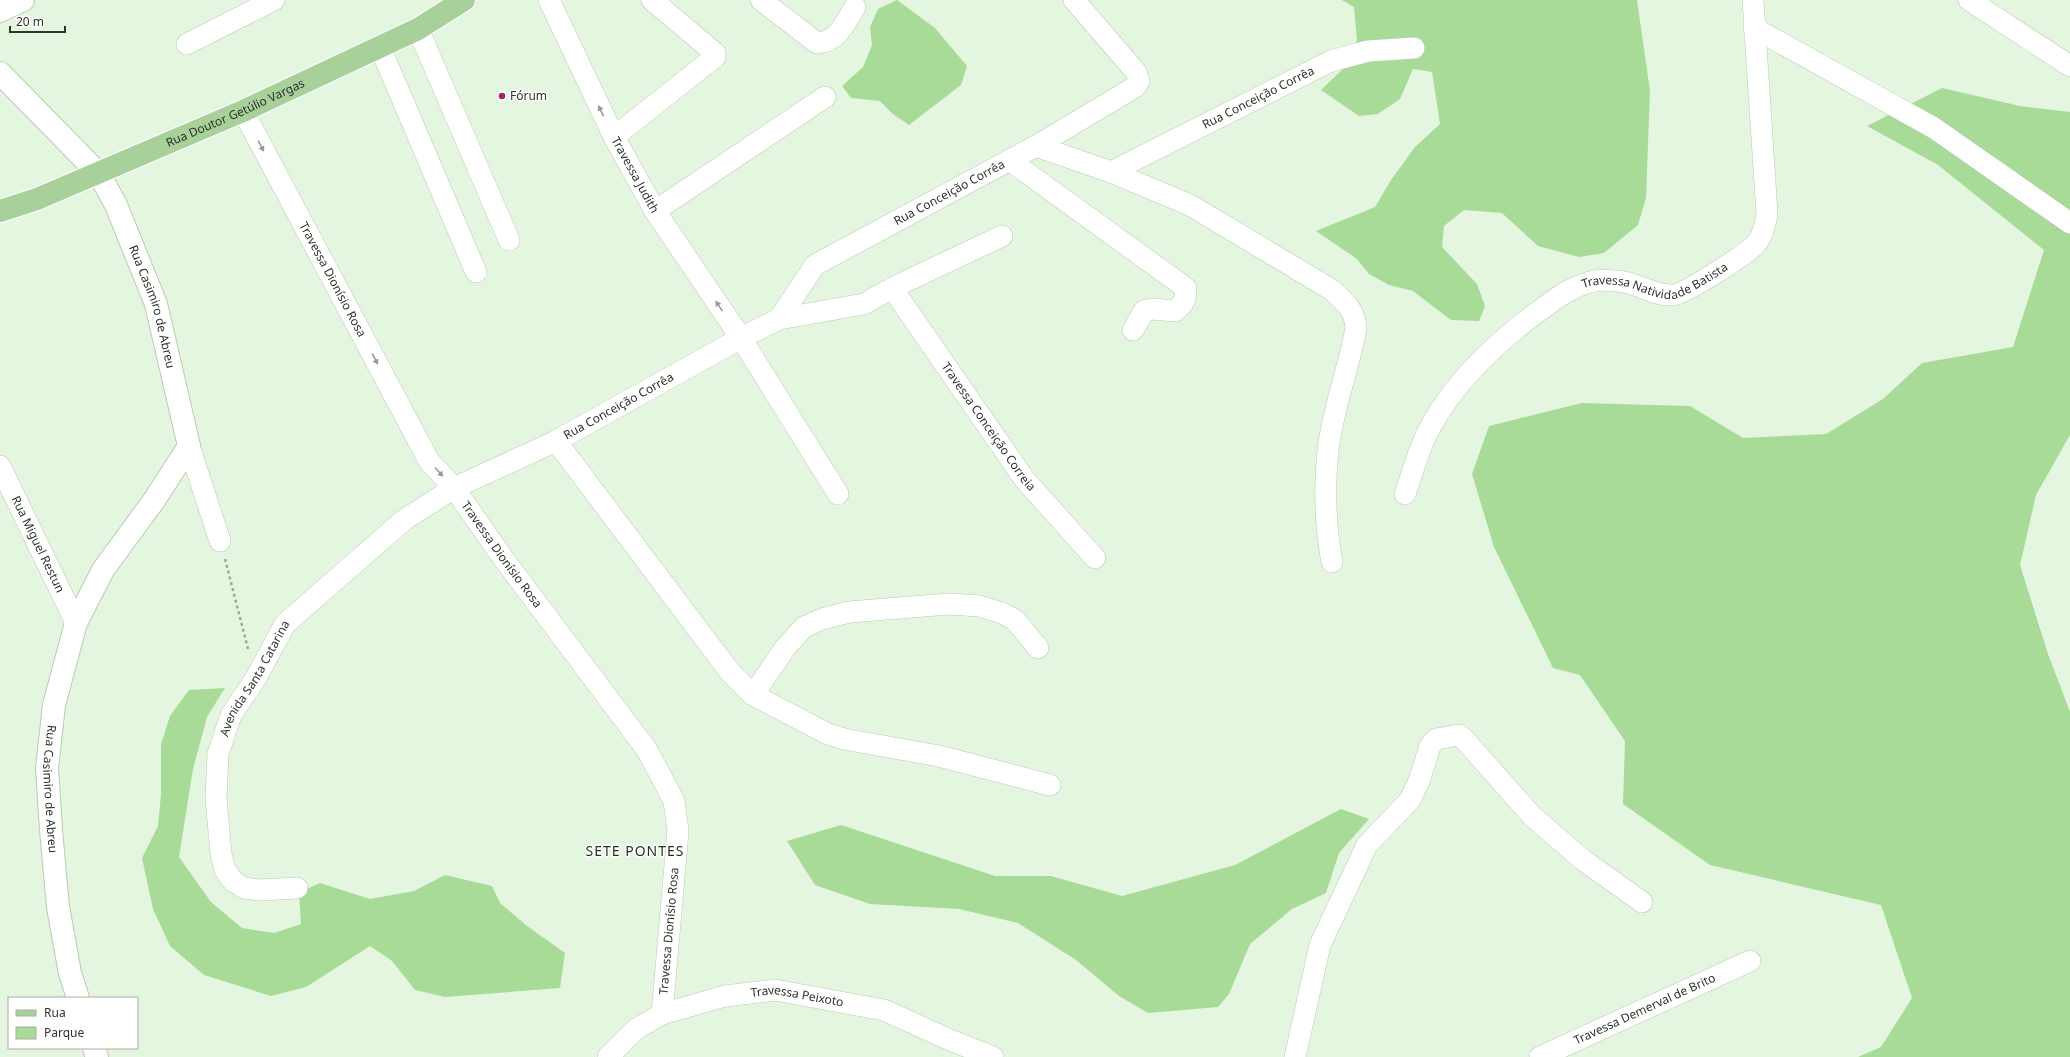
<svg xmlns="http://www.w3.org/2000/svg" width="2070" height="1057" viewBox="0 0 2070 1057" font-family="'Noto Sans',sans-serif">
<rect width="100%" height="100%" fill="#e4f6df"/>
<path fill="#a8db98" d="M897,0l38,28 32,38 -6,19 -52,40 -16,-11 -13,-13 -29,-3 -9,-12 21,-19 9,-22 -2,-18 8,-18z
M1342,0h295l13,91 -4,107 -8,27 -34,28 -25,4 -41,-11 -36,-33 -38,-3 -20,16 -2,21 35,37 8,22 -6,15 -28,-1 -38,-29 -24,-6 -20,-11 -12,-15 -41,-28 59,-24 16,-27 24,-33 25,-23 -8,-52 -19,-3 -13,30 -22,15 -19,2 -38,-26 27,-26 3,-15 6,-8 -3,-34z
M1942,88l78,18 50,6v323l-34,60 -16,70 28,89 22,58v345h-212l23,-10 31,-49 -31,-93 -171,-40 -87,-61 2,-63 -45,-66 -27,-7 -59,-121 -22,-73 17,-48 93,-23 108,3 53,32 83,-4 57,-35 39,-36 91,-16 31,-97 -106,-85 -71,-39z
M225,688l-18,29 -14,52 -14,88 32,45 31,26 32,5 27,-9 -2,-32 21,-9 50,16 44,-8 31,-16 47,11 8,17 27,23 38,27 -5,35 -115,9 -30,-7 -23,-29 -22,-15 -64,41 -35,9 -67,-21 -34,-29 -17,-37 -11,-51 16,-32 3,-32v-50l9,-28 19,-26z
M1341,809l28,10 -30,34 -13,40 -34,16 -42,35 -21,50 -11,13 -70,6 -29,-17 -43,-36 -58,-37 -59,-14 -89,-5 -55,-19 -28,-44 54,-16 154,51h56l71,20 113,-31z"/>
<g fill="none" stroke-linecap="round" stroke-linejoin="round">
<defs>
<g id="street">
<path id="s1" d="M549,0l65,137 41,74 86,127 97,156"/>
<path d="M761,0l56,43c22,-2 27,-19 38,-36"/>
<path d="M1969,0l101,66"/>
<path d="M1754,28l180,100 136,95"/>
<path d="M418,29l91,211"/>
<path d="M187,44l87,-44"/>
<path d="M380,47l96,225"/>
<path id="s2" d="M243,111l186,350 25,27 49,70 144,192 27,51 4,30 -16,183"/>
<path d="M614,137l101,-80v-4l-63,-53"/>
<path d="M1036,146l75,26 79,33 142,85c13,12 23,20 24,38 -7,40 -23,80 -28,122 -4,38 -3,74 4,112"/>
<path d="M1009,160l177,128c0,11 -2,16 -11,23l-23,-2 -8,2 -11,19"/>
<path id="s3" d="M1111,172l220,-111 37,-10 46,-3"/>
<path d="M655,211l170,-114"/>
<path id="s4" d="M892,288l133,192 70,78"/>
<path d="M779,319l85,-15 28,-16 110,-52"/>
<path d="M556,441l174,231 23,23 75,39 16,5 95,17 111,29"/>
<path d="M189,446l31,95"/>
<path id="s5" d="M0,466l76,157"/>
<path id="s6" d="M1405,494c8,-22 14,-48 26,-68 26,-48 68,-86 112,-118 14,-10 27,-20 44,-25 11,-4 30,-3 42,0 14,4 28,13 44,12 12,-1 72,-40 82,-50 8,-9 10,-20 12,-31l-14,-214"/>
<path d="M753,695l32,-47 19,-21 18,-8 27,-7 100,-8 30,2 23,7 13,7 23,28"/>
<path id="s7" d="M297,888l-37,2 -16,-2 -11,-7 -8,-11 -4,-16 -5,-56 2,-44 13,-39 25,-37 29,-54 119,-104 50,-32 102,-47 185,-103 38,-19 36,-54 221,-119 99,-59 4,-6 -3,-9 -62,-72"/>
<path id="s8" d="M608,1057l28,-28 26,-15 63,-18 50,-6 109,20 66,30 43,17"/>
<path d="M1295,1057l25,-112 47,-100 43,-45 9,-19 11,-35 6,-7 23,-4 5,4 68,77 51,44 59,42"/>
<path id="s9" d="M1540,1057l210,-96"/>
</g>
<g id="secondary">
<path d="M0,11l23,-11"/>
<path id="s10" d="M0,73l99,101 17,31 40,99 33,142 -34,53 -52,71 -27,53 -22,82 -7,63 4,62 7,77 12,66 8,25"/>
<path d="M94,1048l3,9"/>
</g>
<g id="primary">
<path id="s11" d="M0,211l37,-12 206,-88 175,-82 46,-29"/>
</g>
</defs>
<use href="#street" stroke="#bacbb4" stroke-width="22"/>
<use href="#secondary" stroke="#bacbb4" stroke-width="24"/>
<use href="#primary" stroke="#fff" stroke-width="24"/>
<path stroke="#9ca998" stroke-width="2.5" stroke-dasharray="3 3" stroke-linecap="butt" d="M225,559l23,90"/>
<use href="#street" stroke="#fff" stroke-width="21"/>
<use href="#secondary" stroke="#fff" stroke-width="22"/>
<use href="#primary" stroke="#a8d09a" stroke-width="22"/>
</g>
<defs><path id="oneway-solid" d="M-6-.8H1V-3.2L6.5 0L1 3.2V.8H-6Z"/></defs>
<g fill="#969a95">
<use href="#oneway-solid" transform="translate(601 111) rotate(-115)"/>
<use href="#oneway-solid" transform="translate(261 146) rotate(62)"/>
<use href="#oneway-solid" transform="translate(719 306) rotate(-124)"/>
<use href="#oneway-solid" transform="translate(375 359) rotate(62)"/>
<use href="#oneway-solid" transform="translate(439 472) rotate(48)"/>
</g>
<circle fill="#a42373" stroke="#fff" stroke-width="1.5" cx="502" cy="96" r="4"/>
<g text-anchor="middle" stroke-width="3" stroke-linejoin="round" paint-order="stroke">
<g font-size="12" fill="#2d342b" stroke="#fff" text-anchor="start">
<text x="510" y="100">Fórum</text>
</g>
<g font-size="12" fill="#2d342b" stroke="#fff">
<text dy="4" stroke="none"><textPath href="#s3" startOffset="165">Rua Conceição Corrêa</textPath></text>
<text dy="4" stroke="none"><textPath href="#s11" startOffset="255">Rua Doutor Getúlio Vargas</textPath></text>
<text dy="4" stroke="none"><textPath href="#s1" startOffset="195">Travessa Judith</textPath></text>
<text dy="4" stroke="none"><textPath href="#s7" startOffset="1145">Rua Conceição Corrêa</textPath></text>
<text dy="4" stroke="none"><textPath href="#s6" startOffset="360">Travessa Natividade Batista</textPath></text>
<text dy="4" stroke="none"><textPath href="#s2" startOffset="191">Travessa Dionísio Rosa</textPath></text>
<text dy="4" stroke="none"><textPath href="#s10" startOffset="285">Rua Casimiro de Abreu</textPath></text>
<text dy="4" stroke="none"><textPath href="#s7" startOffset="745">Rua Conceição Corrêa</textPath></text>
<text dy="4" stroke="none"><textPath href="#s4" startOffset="169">Travessa Conceição Correia</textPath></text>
<text dy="4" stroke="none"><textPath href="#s5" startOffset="87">Rua Miguel Restun</textPath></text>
<text dy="4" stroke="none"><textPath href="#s2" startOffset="515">Travessa Dionísio Rosa</textPath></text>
<text dy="4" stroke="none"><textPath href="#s7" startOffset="281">Avenida Santa Catarina</textPath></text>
<text dy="4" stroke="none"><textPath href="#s10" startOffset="809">Rua Casimiro de Abreu</textPath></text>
<text transform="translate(669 931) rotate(-85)" y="4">Travessa Dionísio Rosa</text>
<text dy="4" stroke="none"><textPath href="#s8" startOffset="208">Travessa Peixoto</textPath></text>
<text dy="4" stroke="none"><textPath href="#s9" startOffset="115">Travessa Demerval de Brito</textPath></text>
</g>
<g font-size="14" letter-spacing="1" fill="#243220" stroke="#fff">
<text x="635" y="856">SETE PONTES</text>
</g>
</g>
<rect x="8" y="997" width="130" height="52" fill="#ffffff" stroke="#abaeaa"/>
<rect x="16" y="1010" width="20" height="6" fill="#a8d09a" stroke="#abaeaa"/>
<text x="44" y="1017" font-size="12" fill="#2d342b">Rua</text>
<rect x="16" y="1027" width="20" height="12" fill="#a8db98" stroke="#abaeaa"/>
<text x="44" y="1037" font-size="12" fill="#2d342b">Parque</text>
<path d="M10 26v6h55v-6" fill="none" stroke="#2d342b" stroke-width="2"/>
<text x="16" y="26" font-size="12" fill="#2d342b" stroke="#ffffff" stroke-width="3" paint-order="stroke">20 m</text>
</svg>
